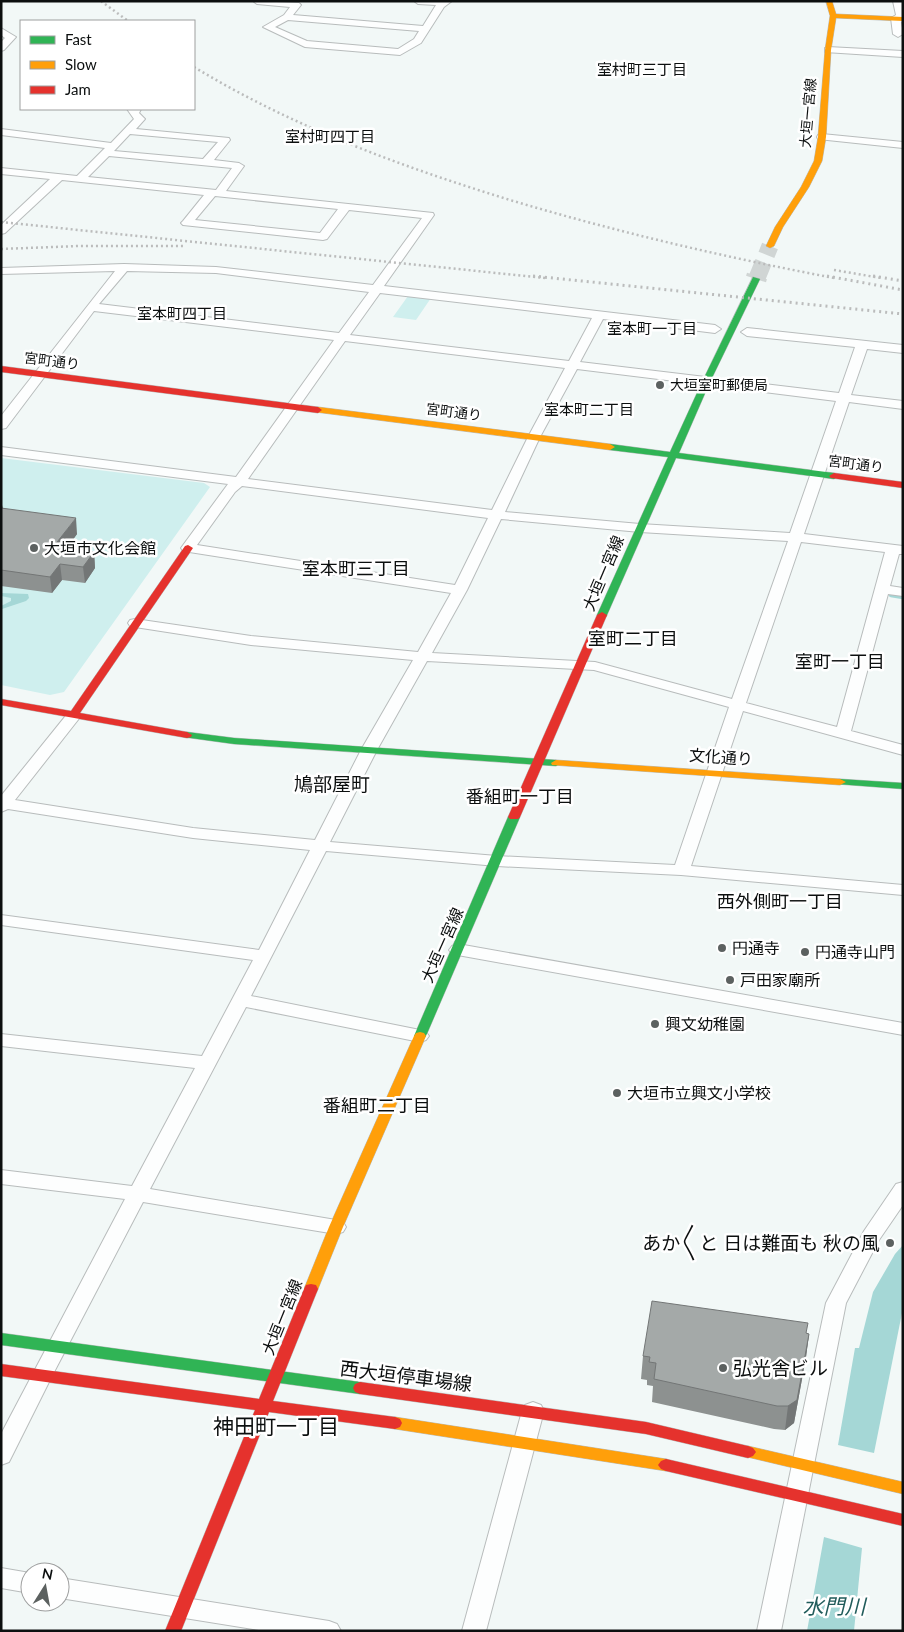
<svg xmlns="http://www.w3.org/2000/svg" width="904" height="1632" viewBox="0 0 904 1632" font-family="Lato,'Noto Sans JP',sans-serif">
<rect width="100%" height="100%" fill="#f2f8f7"/>
<path fill="#cfefee" d="M408,296l23,2 -15,22 -23,-3z
M1,458l203,25 6,4 -146,205 -14,3 -49,-10z"/>
<path fill="#a5d7d6" d="M1,593l27,1 1,4 -3,3 -24,8 -1,-3 10,-5v-3l-10,-2z
M903,1245v63l-29,145 -36,-8 17,-97h4l14,-56 22,-38z
M824,1537l38,11 -8,83h-47z"/>
<g fill="none" stroke-linecap="round" stroke-linejoin="round">
<path stroke="#a5d7d6" stroke-width="4.5" d="M891,595l12,2"/>
<path stroke="#d0d5d4" stroke-width="17" stroke-dasharray="17 8" stroke-linecap="butt" d="M757,278l13,-32"/>
<path stroke="#d0d5d4" stroke-width="21" stroke-dasharray="21 11" stroke-linecap="butt" d="M756,279l1,-3"/>
<defs>
<path id="street" d="M253,1l46,2 2,2 -8,10 130,11 13,-21 -18,-1 -4,-3h38l-8,6 -23,36 -21,12 -95,-8 -42,-20 21,-12 6,-8 -33,-3zM288,20l131,11 -5,8 -16,10 -91,-8 -32,-14z
M893,1l10,1v19l-2,1 2,12 -5,3 -5,-3 -2,-16 5,-3z
M1,28l15,9 -12,13 -3,1v-9l4,-4 -4,-3z
M828,47l75,4v6l-78,-5v-4z
M127,109h14l-2,4 6,6 -9,10 93,9 1,2 -16,20 25,3 5,3 -18,25 207,22 1,2 -50,71 331,39 6,4 -6,4 -112,-14 -23,43 259,31 16,-46 -108,-11 -6,-4 6,-4 156,17v8l-36,-4 -16,46 52,6v8l-54,-7 -45,132 99,12v8h-4l-9,32 13,2v8l-15,-2 -37,137 52,14v10l-160,-44 -52,155 212,19v10l-222,-20 -184,-9 -171,-15 -75,145 169,34 6,2 3,4 -3,4 -6,2 -174,-35 -96,182 186,31 7,2 3,5 -3,5 -7,2 -193,-32 -91,174 -43,86 -8,3v-31l124,-235 -124,-15v-14l131,16 63,-118 -194,-22v-12l201,22 51,-96 -252,-35v-10l258,35 51,-100 -117,-12 -185,-29 -7,3v-16l67,-83h10l3,3 -66,84 178,28 122,12 46,-90 52,-90 -162,-15 -116,-18 -5,-1 -2,-3 2,-3 5,-1 116,17 167,16 33,-59 -268,-42 -2,-3 47,-64 -227,-29v-8l235,30 98,-137 -240,-29 -88,117 -5,1v-13l114,-145 -114,3v-6l123,-4 92,3 157,18 49,-67 -73,-8 -22,29 -4,1 -140,-15 -2,-2 2,-2 21,-26 -142,-15 -57,53 -4,1v-9l49,-46 -49,-5v-6l76,8 28,-28 -104,-13v-6l110,14 23,-24zM130,134l88,8 -15,17 -89,-8zM109,156l123,12 -16,22 -128,-13zM215,196l123,13 -18,24 -125,-13zM127,271l89,2 153,19 -30,41 -240,-29zM380,293l212,25 -23,43 -219,-26zM345,341l220,27 -37,69 -36,73 -244,-31zM577,369l259,32 -46,132 -150,-9 -135,-12 35,-75zM242,486l246,32 -33,67 -258,-40 38,-53zM501,519l139,13 148,9 -56,158 -137,-37 -163,-9 35,-63zM801,542l84,10 -48,175 -91,-24zM427,661l167,9 135,37 -54,158 -178,-9 -167,-14 47,-92z
M822,134l81,8v6l-85,-9 -1,-2 1,-2z
M458,944l445,79v12l-451,-81 -3,-4 3,-4z
M903,1182v23l-24,35 -33,63 -65,328h-24l69,-328 38,-72 32,-47z
M533,1402l8,3 3,6 -58,220h-24l60,-220 3,-6z
M1,1568l29,5v20l-29,-5z
M60,1578l269,43 8,3 4,7h-76l-205,-33z"/>
<path id="fast" d="M753,277l7,2 -50,103 -31,71 155,20 5,3 -5,3 -158,-21 -69,157 -1,2h-8l-1,-2 71,-158 -58,-7 -5,-3 5,-3 60,8 32,-70z
M187,732l47,6 322,22 5,3 -5,3 -322,-22 -51,-7 -1,-2z
M840,779l63,4v6l-67,-5 -2,-2 2,-2z
M514,814l6,3 -94,219 -2,3h-8l-2,-3 94,-219z
M1,1333l359,49 5,2 2,4 -2,4 -5,2 -359,-49z"/>
<path id="slow" d="M826,1h6l4,13 67,3v4l-67,-3 -5,32 -5,87 -4,24 -13,26 -26,40 -9,19 -4,2 -4,-2 9,-19 26,-40 13,-26 4,-24 7,-87 5,-34z
M318,407l292,37 5,3 -5,3 -295,-38v-4z
M556,760l284,19 6,3 -6,3 -288,-20 -1,-2z
M420,1032l4,1 2,3 -83,191 -25,62 -2,4 -5,1 -5,-1 -2,-4 25,-62 85,-191 2,-3z
M395,1417l271,42 5,2 3,4 -3,4 -5,2 -271,-42 -5,-2 -2,-4 2,-4z
M748,1446l155,36v12l-160,-38 -3,-4 3,-4z"/>
<path id="jam" d="M1,366l317,41 4,3 -4,3 -317,-41z
M834,473l69,9v6l-72,-10 -2,-2z
M188,545l5,3 -113,165 107,19 5,3 -1,2 -4,1 -186,-33v-6l70,12 114,-165z
M602,612l5,3 -87,202 -2,2h-8l-2,-2 89,-202z
M311,1284l5,1 2,4 -45,112 122,16 5,2 2,4 -2,4 -5,2 -126,-17 -88,219h-16l90,-221 -254,-34v-12l258,35 45,-110 2,-4z
M360,1382l286,40 102,24 5,2 3,4 -3,4 -5,2 -102,-24 -286,-40 -5,-2 -2,-4 2,-4z
M666,1459l237,55v12l-237,-55 -5,-2 -3,-4 3,-4z"/>
</defs>
<use href="#street" stroke="#b8bcbc" stroke-width="2"/>
<use href="#fast" stroke="#b8bcbc" stroke-width="1"/>
<use href="#slow" stroke="#b8bcbc" stroke-width="1"/>
<use href="#jam" stroke="#b8bcbc" stroke-width="1"/>
<use href="#street" fill="#fdfefe" fill-rule="evenodd"/>
<use href="#fast" fill="#30b455" fill-rule="evenodd"/>
<use href="#slow" fill="#ff9f0a" fill-rule="evenodd"/>
<use href="#jam" fill="#e5322d" fill-rule="evenodd"/>
<path stroke="#bbbcbc" stroke-width="2.5" stroke-dasharray="2 3" stroke-linecap="butt" d="M101,1l27,20
M194,67c99,60 206,99 316,133 107,32 214,57 324,78
M1,222l544,56
M1,249l78,-3h105
M834,270l47,8"/>
<path stroke="#bbbcbc" stroke-width="3" stroke-dasharray="2 4" stroke-linecap="butt" d="M533,276l370,38
M827,276l76,14
M873,276l30,5"/>
</g>
<path fill="#8d9190" d="M1,502l2,6 74,26 -10,14 27,4 1,16 -10,15 -23,-3 -10,13 -51,-7z
M806,1333l3,1 -3,23 -12,66 -9,7 -11,-1 -122,-27 1,-16 -6,-1v-5l-6,-1 2,-23z"/>
<path fill="#737676" d="M76,518l1,16 -21,29 -2,-17z
M94,552l1,16 -10,15 -2,-16z
M60,564l2,16 -10,13 -2,-16z
M809,1334l-3,23 -12,66 -9,7 3,-24z"/>
<path fill="#a4a9a8" stroke="#737676" d="M1,508l75,10 -22,28 40,6 -11,15 -23,-3 -10,13 -49,-7z
M652,1301l156,22 -2,10 3,1 -12,66 -9,6h-11l-123,-27 2,-16 -7,-1 1,-5 -7,-1z"/>
<g fill="#5c6160" stroke="#fff" stroke-width="2">
<circle cx="660" cy="385" r="5"/>
<circle cx="34" cy="548" r="5"/>
<circle cx="722" cy="948" r="5"/>
<circle cx="805" cy="952" r="5"/>
<circle cx="730" cy="980" r="5"/>
<circle cx="655" cy="1024" r="5"/>
<circle cx="617" cy="1093" r="5"/>
<circle cx="890" cy="1243" r="5"/>
<circle cx="723" cy="1368" r="5"/>
</g>
<g text-anchor="middle" stroke-width="5" stroke-linejoin="round" paint-order="stroke">
<g font-size="14" fill="#0c0f0f" stroke="#fff">
<text transform="translate(808 113) rotate(-85)" y="5">大垣一宮線</text>
<text transform="translate(52 361) rotate(7)" y="5">宮町通り</text>
<text transform="translate(454 412) rotate(7)" y="5">宮町通り</text>
<text transform="translate(856 464) rotate(7)" y="5">宮町通り</text>
</g>
<g font-size="14" fill="#0c0f0f" stroke="#fff" text-anchor="start">
<text x="670" y="390">大垣室町郵便局</text>
</g>
<g font-size="15" fill="#0c0f0f" stroke="#fff">
<text x="642" y="75">室村町三丁目</text>
<text x="330" y="142">室村町四丁目</text>
<text x="182" y="319">室本町四丁目</text>
<text x="652" y="334">室本町一丁目</text>
<text x="589" y="415">室本町二丁目</text>
</g>
<g font-size="16" fill="#0c0f0f" stroke="#fff" text-anchor="start">
<text x="44" y="554">大垣市文化会館</text>
<text x="732" y="954">円通寺</text>
<text x="815" y="958">円通寺山門</text>
<text x="740" y="986">戸田家廟所</text>
<text x="665" y="1030">興文幼稚園</text>
<text x="627" y="1099">大垣市立興文小学校</text>
</g>
<g font-size="16" fill="#0c0f0f" stroke="#fff">
<text transform="translate(603 573) rotate(-67)" y="6">大垣一宮線</text>
<text transform="translate(721 757) rotate(4)" y="6">文化通り</text>
<text transform="translate(442 945) rotate(-66)" y="6">大垣一宮線</text>
<text transform="translate(282 1317) rotate(-68)" y="6">大垣一宮線</text>
</g>
<g font-size="18" fill="#0c0f0f" stroke="#fff">
<text x="356" y="575">室本町三丁目</text>
<text x="633" y="645">室町二丁目</text>
<text x="840" y="668">室町一丁目</text>
<text x="520" y="803">番組町一丁目</text>
<text x="780" y="908">西外側町一丁目</text>
<text x="377" y="1112">番組町二丁目</text>
</g>
<g font-size="19" fill="#0c0f0f" stroke="#fff">
<text x="332" y="791">鳩部屋町</text>
</g>
<g font-size="19" fill="#0c0f0f" stroke="#fff" text-anchor="end">
<text x="880" y="1250">あか〱と 日は難面も 秋の風</text>
<text x="733" y="1375" text-anchor="start">弘光舎ビル</text>
</g>
<g font-size="19" fill="#0c0f0f" stroke="#fff">
<text transform="translate(406 1376) rotate(7)" y="7">西大垣停車場線</text>
</g>
<g font-size="21" fill="#0c0f0f" stroke="#fff">
<text x="276" y="1434">神田町一丁目</text>
</g>
<g font-size="21" font-style="italic" fill="#215c5b" stroke="#fff">
<text x="834" y="1614">水門川</text>
</g>
</g>
<rect width="904" height="1632" fill="none" stroke="#0c0f0f" stroke-width="5"/>
<rect x="20" y="20" width="175" height="90" fill="#ffffff" stroke="#9e9f9f"/>
<rect x="30" y="36" width="25" height="8" fill="#30b455" stroke="#9e9f9f"/>
<text x="65" y="45" font-size="15" fill="#0c0f0f">Fast</text>
<rect x="30" y="61" width="25" height="8" fill="#ff9f0a" stroke="#9e9f9f"/>
<text x="65" y="70" font-size="15" fill="#0c0f0f">Slow</text>
<rect x="30" y="86" width="25" height="8" fill="#e5322d" stroke="#9e9f9f"/>
<text x="65" y="95" font-size="15" fill="#0c0f0f">Jam</text>
<g transform="translate(45 1587) rotate(11)"><circle r="24" fill="#ffffff" stroke="#9e9f9f"/>
<path d="M0-4L9 19L0 12L-9 19Z" fill="#5c6160"/>
<text y="-8" font-size="14" font-weight="bold" text-anchor="middle" fill="#0c0f0f">N</text>
</g>
</svg>
